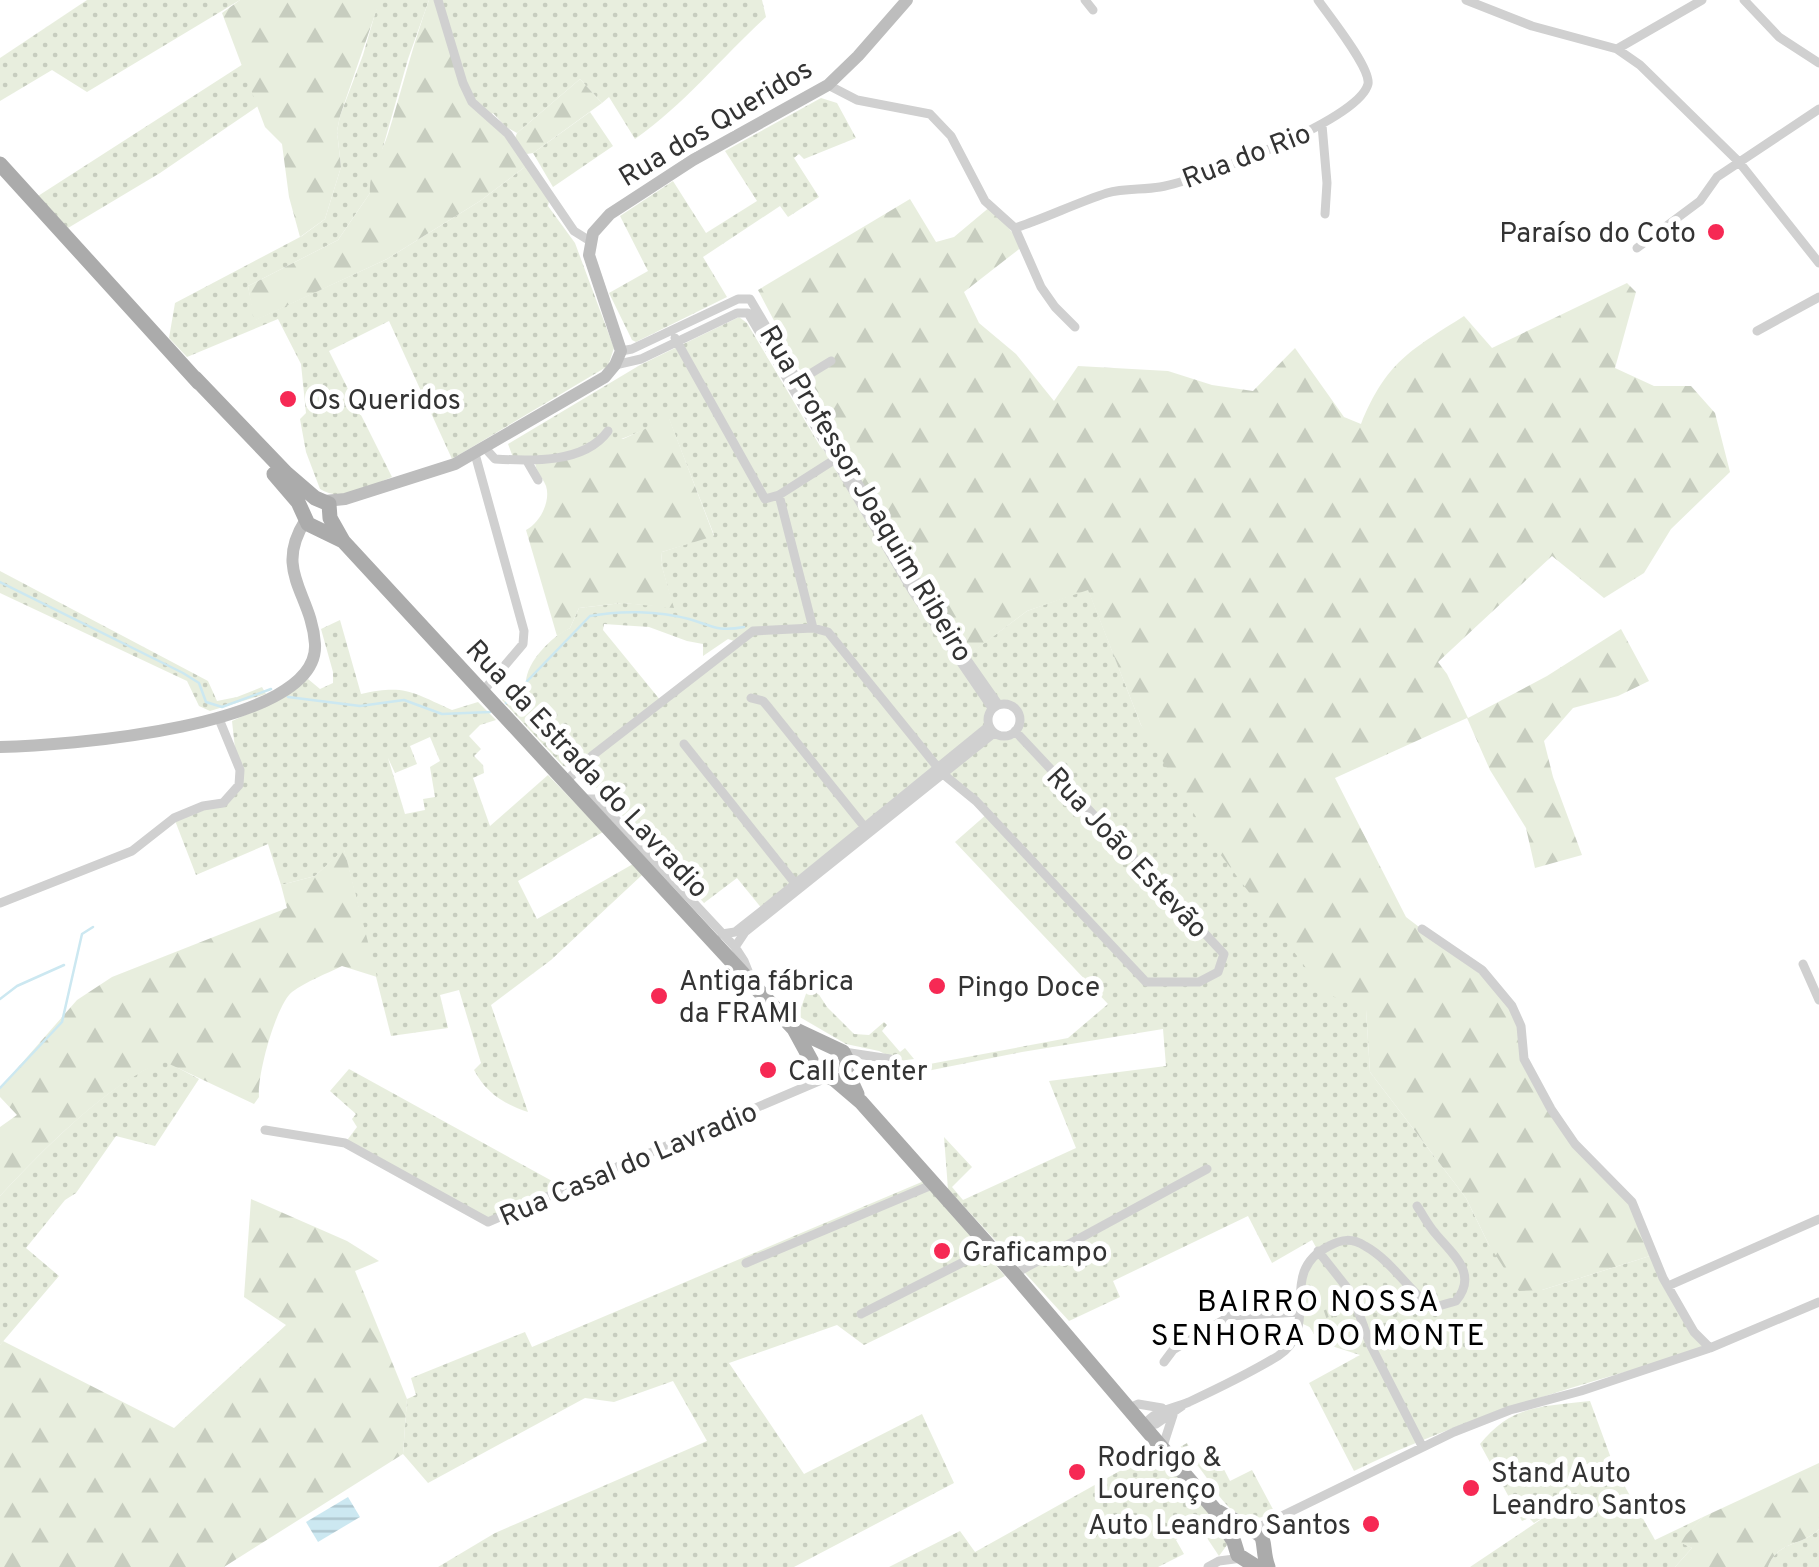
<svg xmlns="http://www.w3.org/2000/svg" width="1819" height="1567" viewBox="0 0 1819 1567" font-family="Overpass,sans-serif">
<defs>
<pattern id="grass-dots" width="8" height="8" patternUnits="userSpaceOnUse" patternTransform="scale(2.5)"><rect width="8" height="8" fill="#e8eede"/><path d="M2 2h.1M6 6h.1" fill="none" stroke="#c7cdbf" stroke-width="1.8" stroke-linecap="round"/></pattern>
<pattern id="forest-firs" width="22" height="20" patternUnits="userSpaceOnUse" patternTransform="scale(2.5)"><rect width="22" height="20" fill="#e8eede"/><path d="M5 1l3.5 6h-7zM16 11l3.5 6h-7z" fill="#c7cdbf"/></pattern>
<pattern id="park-tufts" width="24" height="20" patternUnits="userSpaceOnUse" patternTransform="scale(2.5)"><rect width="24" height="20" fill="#e8eede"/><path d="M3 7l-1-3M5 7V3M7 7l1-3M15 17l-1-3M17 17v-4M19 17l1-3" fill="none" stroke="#c7cdbf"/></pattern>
<pattern id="water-rules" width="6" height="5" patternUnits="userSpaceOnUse" patternTransform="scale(2.5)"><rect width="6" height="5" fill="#cce8f1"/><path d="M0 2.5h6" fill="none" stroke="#b0c7cf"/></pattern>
</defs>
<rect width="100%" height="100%" fill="#fff"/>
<path fill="url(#grass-dots)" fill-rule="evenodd" d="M87,0h153l-153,92 -35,-22 -52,31v-43z
M379,0h50l-21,59 -38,134 -32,47 -90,46 7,34 132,-61 93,-58 50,-38 20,34 -2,9 27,37 39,105 -6,18 -156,93 -63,-138 -60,30 63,126c-21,8 -51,26 -72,12l-14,-37 -6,-33 6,-6 -5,-49 -23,-45 -91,38 -18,-19 6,-35 127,-67 23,-17 16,-52 -4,-36 3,-15 23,-61z
M437,0h325l4,17c-44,40 -82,88 -131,122l-26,-42 -7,6 -22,-24 -63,54 -11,-6 -13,-14 -4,4 -17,-15z
M251,59l16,41 -107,73 -92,55 -30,-32z
M821,98l16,5 19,35 -52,21 -5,-5 -5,4 25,39 -31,20 -8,-11 -77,51 24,40 -91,45 -4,-2 -23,-47 39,-22 -28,-55 53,-35 33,52 51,-32 -32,-50z
M590,112l23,34 -60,41 -20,-34z
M739,317l8,6 73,123 20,23 120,192 67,-50 61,-22 53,136 225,284 4,63 96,126 23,47 53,45 111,-35 10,23 47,70c-122,34 -242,67 -356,123l-45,-88 51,-28 -41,-13 -19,-30 18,-61 -6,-11 -40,23 -24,-47 -135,65 7,16 -51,24 -121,-132 -4,-52 28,30 -20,20 11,13 113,-52 -27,-67 117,-15 -3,-37 -141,23 -95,19 -8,-5 149,-28 40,-34 -153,-162 32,-28 -44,-40 51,-41 12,3 9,-5 5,-12 -3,-10 -13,-6c-12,2 -18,11 -15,23l-226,184 -26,-32 -33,25 -125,-134 -16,-3 -61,-66 24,-17c0,-21 26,-47 44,-55l9,-20 43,-5 51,4 -12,-44 1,-11 52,-17 -45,-116c-45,20 -106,46 -155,41l-6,-16 132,-79zM604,624l45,3 38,14 16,3v12l25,-17 9,3 -76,59 -58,-71z
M0,571l208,110 9,20 20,-4 25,-10 4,7 -56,17 -11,-5 -12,-25 -187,-88z
M340,620l21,74c45,-10 52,-1 91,16l26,-8 18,18 -16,5 -11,11 12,13 -7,7 9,9 1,8 -11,5 17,48 58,-51 55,57 -85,49 19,38 96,-55 9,11 -91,85 -60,45 37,107c-24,-8 -42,-19 -54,-42l7,-7 -22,-73 -19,5 8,33 -57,8 -47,-186 -29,26 -34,9 -13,-41 -72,31 -22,-57 49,-15 16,-18 -7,-64 53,-24 23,-18 12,10 13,-6v-11l-12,-43zM430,737l10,24 -10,6 5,30 -12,2 2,11 -20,4 -17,-56 7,15 22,-9 -7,-18z
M816,990l11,17 27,27 15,1 15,-13 3,3 -5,6 18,21 5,-4 9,11 -15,2 -20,-10 -33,-7 -48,-28 9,-25z
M163,1060l36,19 -44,67 -39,-10 -40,57 -11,7 -39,48 33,28 -59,69v-149c44,-47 104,-109 163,-136z
M349,1069l214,118 -75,35 -143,-79 12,-16 -5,-8 4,-5 -26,-23z
M924,1181l81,95 -141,69 -27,-20 -108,38 75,111 118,-60 32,69 -160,84h-356l57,-34 212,-92 -34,-60 -59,21 -29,-4 -157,85 -25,-29 4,-55 9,-4 -5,-17 114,-46 7,15z
M1590,1401l25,68 40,71 48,-23 -23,25 12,6 -17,19h-205l85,-57 -21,13 -5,-5 -7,3 -42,-77c32,-40 62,-37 110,-43z
M1187,1443l9,17 19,-8 15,29 22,-11 23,43c-43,18 -54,-18 -77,-47l-6,-1 -12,-18z
M1159,1449l56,67 12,29 -8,11 -20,-30 -23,14 8,14 -26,13h-269l71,-36 15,21z
M1819,1529v38h-51c9,-26 35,-21 51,-38z"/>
<path fill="url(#forest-firs)" d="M240,0h140l-40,116 -3,15 4,36 -16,52 -25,18 -11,-40 -7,-53 -17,-17 -43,-114z
M429,0h9l34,102 58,61 -50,38 -93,58 -133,62 -6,-35 90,-46 32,-47c-2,-19 12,-40 18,-59 14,-45 25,-90 41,-134z
M580,79l22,24 -69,50 -6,1 -12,-16 2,-5z
M910,199l26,43 18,-5 37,-31 32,40 -59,46 15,31 37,31 38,47 24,-35 90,5 44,14 41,6 42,-43 49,69 17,7c25,-62 50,-74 103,-108l28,32 135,-65 9,9 -21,76 39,18h37l24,27 15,59 -59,57 -27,44 -40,25 -52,-42 -114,106 9,12 21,44 79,-42 74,-47 28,52 -31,15 -45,12 -29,33 9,36 29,78 -47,13 -9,-40 -36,-58 -23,-52 -132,60 71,139 94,72 21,37 3,33 51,85 57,58 21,53 -111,35 -23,1 -30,-46 -23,-47 -96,-126 -4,-62 -41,-17 -114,-151 -70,-117 -53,-135 -61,21 -62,47 -109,-181 -98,-187z
M669,418l45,118 -52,16 -1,11 13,45 -52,-5 -43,5 -9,20 -13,8 -31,-106c14,-7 25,-29 20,-44 -4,-10 -10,-13 -11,-24l67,-24 21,1z
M344,849l33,128 -35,-11c-16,8 -35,15 -50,26 -16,13 -35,83 -33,105l-5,7 -91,-43c-59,26 -119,88 -163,135v-69l17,-12 -17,-18v-9l77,-88 35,-23 175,-69 -6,-23 34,-9z
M251,1199l96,42 32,20 -24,10 52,128 -4,55 -179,113h-224v-222l3,-4 171,87 112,-103 -42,-28z
M1819,1463v66c-16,17 -42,12 -51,38h-93l17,-19 -13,-6 24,-25z"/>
<path fill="url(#park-tufts)" d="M1319,1258l3,2 -6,6 26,38 -11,17 -17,8 -11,-5c0,-22 -4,-53 16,-66z"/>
<path fill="url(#water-rules)" d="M348,1497l12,20 -42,25 -12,-20z"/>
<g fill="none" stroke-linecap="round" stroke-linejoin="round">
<path stroke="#cce8f1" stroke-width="2.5" d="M0,582l183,91 16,10 7,19 16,5 49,-18
M288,697l72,9 44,-6 38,14 48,-2
M506,703l84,-87c31,-6 68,-5 99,3 24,7 28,13 55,8
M0,999l17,-13 47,-21
M0,1088l62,-66 20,-88 11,-7"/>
<path stroke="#d0d0d0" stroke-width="9" d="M438,0l25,83 9,19 36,32 66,97 16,10
M1085,0l8,10
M1466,0l66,26 85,23 23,16 99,97 80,101
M1744,0l35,37 40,26
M1617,49l85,-49
M828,85l29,15 73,14 21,22 34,65 30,27 26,59 14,20 20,20
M1322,125l5,58 -2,31
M1015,228c31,-10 61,-25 92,-35 17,-5 36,-3 53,-6 38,-7 199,-66 208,-103 3,-16 -39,-68 -50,-84
M1637,248l63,-47 17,-24 102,-68
M1757,331l62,-34
M675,338l90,161 14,-4 55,-35
M621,351l11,-2 106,-50h12l185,315 63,90
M615,365l26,-6 96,-46h11l165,279 79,116
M800,380l31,-19
M485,448l10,11c35,2 89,5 113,-28
M475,454l49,177 -1,13 -39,46
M527,461l11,19
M779,495l34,133
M751,698l12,3 6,7 98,122
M988 720a16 16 0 1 1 32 0a16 16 0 1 1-32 0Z
M684,744l114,143
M566,781l27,-26 160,-124 60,-3 15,4 115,142 33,27 170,181h53l19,-10 6,-18 -209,-223
M583,799h14l138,148 9,14 6,15
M0,903l132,-52 42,-33 29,-12 20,-3 16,-18 1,-15 -21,-51
M1422,929l60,41 30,36 9,20 3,33 27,50 24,35 57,58 31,76 31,54 16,16
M722,934l13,-2 28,-22 226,-184
M735,947l10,-15 249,-199
M1803,964l16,36
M844,1052l46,7
M265,1130l80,13 143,79 338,-144
M1318,1251l34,43 18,50 52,102
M746,1263l188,-79
M1014,1274l193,-105
M1668,1286l151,-67
M861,1314l130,-66
M1164,1362l9,-12 57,-34 70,-4
M1129,1408l9,-4 24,4
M1143,1426c14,-18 27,-16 46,-24 30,-14 61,-29 89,-46 45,-29 -3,-83 51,-110 13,-7 23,-8 36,0 24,13 41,40 62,58l8,3 21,-6c23,-28 -4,-47 -21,-68 -7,-8 -12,-18 -18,-27
M1143,1426l13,-2 26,-18
M1162,1449l11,-34
M1253,1530l201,-98 56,-22 71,-19 129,-43 109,-46
M1208,1567l11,-6 23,-3"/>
<path stroke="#bdbdbd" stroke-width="12" d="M325,501l20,-2 110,-35 150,-87 10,-12 6,-14 -32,-96 4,-22 17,-19 83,-54 135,-75 30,-29 49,-56
M0,747c59,-1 320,-19 315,-103 -3,-50 -42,-72 -10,-123"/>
<path stroke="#ababab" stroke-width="15" d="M0,164l199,219
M195,378l91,95 29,25 14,6 1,14 13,23 451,488 24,44 16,6 27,23 153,172 201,236 19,32 4,13 19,12
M274,474l24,28 10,22 35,17
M794,1029l49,23 4,8 -1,10 11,24
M1219,1512c8,5 38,19 42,24 4,5 2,19 7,31"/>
</g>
<g fill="#f62954" stroke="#fff" stroke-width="4">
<circle cx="1716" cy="232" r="10"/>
<circle cx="288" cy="399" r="10"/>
<circle cx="937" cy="986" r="10"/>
<circle cx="659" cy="996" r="10"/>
<circle cx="768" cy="1070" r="10"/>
<circle cx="942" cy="1251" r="10"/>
<circle cx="1077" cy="1472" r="10"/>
<circle cx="1471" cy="1488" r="10"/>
<circle cx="1371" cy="1524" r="10"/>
</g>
<g text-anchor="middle" stroke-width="10" stroke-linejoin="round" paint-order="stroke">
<g font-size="28" fill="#333" stroke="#fff">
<text transform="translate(715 122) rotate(-31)" y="10">Rua dos Queridos</text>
<text transform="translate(1246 155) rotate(-21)" y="10">Rua do Rio</text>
<text transform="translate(867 493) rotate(59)" y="10">Rua Professor Joaquim Ribeiro</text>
<text transform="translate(588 768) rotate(47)" y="10">Rua da Estrada do Lavradio</text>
<text transform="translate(1128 852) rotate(47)" y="10">Rua João Estevão</text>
<text transform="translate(628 1163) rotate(-23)" y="10">Rua Casal do Lavradio</text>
</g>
<g font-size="28" fill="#333" stroke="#fff" text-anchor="start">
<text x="1696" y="242" text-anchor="end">Paraíso do Coto</text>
<text x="308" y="409">Os Queridos</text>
<text x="679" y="990">Antiga fábrica<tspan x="679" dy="32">da FRAMI</tspan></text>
<text x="957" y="996">Pingo Doce</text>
<text x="788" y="1080">Call Center</text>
<text x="962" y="1261">Graficampo</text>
<text x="1097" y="1466">Rodrigo &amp;<tspan x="1097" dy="32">Lourenço</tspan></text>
<text x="1491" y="1482">Stand Auto<tspan x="1491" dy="32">Leandro Santos</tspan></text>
<text x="1351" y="1534" text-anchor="end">Auto Leandro Santos</text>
</g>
<g font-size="30" letter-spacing="2.5" fill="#000" stroke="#fff">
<text x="1319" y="1311">BAIRRO NOSSA<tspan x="1319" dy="34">SENHORA DO MONTE</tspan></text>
</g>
</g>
</svg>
